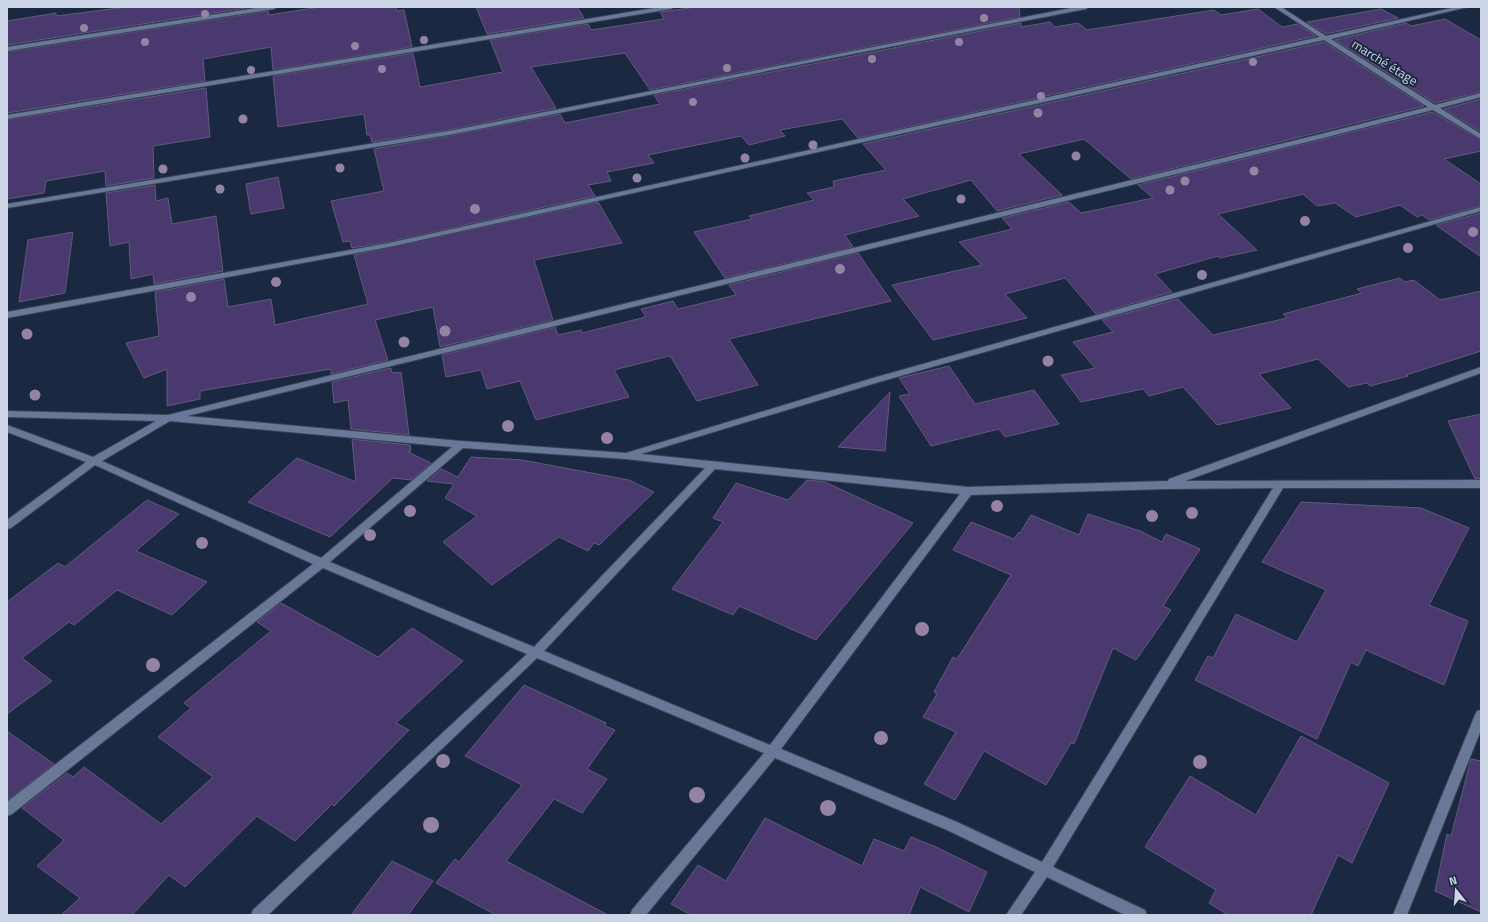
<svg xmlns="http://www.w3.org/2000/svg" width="1488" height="922" viewBox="0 0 1488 922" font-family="'Titillium Web',sans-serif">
<rect width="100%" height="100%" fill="#1b2841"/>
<path fill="#4a396e" stroke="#625a79" d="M127,7h125l-245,38v-24l49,-8v3z
M320,7h75l2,4 7,-1 8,37 -139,23 -2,-23 -68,12 2,22 -198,32v-61l261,-41 1,4z
M476,7h101l7,11 -97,16z
M696,7h323l1,10 -370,73 -25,-37 -94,14 25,41 -102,21 -82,13 -2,-7h-3l-3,-21 -86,13 -5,-51 140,-23 7,34 83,-15 -13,-32 98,-16 3,6 73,-11 -4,-7z
M1258,9l24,18 15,-3 19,12 -458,102 -16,-19 -62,11 5,6 -36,9 -8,-9 -93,19 6,8 -47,9 4,9 -23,4 7,11 -206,46 -37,6 -2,-7 -7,1 -12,-41 53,-10 -10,-42 80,-14 106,-21 5,9 95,-19 -6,-9 367,-72v4l29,-5 5,5 23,-4 9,7 127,-20 7,5z
M1381,9l17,9 -72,16 -19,-12z
M1445,19l36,21v52l-46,11 -100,-63 71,-17 5,3z
M1324,42l100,64 -293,73 -47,-40 -65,15 43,41 -65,16 -26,-31 -68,19 16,17 -74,19 8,12 -128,31 -31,-46 58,-13 -3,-3 65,-16 -7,-7 27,-6 -1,-6 53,-11 -23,-26z
M206,88l4,49 -57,9 1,32 -48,8 -1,-15 -59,10 -2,12 -37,6v-79z
M1481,99v33l-37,-23z
M1433,112l48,28v11l-37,8 37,25v22l-52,14 -7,-5 -5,2 -17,-12 -44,12 -21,-14 -18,3 -14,-12 -85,20 39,36 -37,8 -2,-2 -63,18 17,18 -76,22 -31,-36 -60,16 22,24 -94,22 -41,-55 90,-20 -23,-23 53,-13 -10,-11 67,-16 12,11 72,-15 -15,-13z
M278,177l6,31 -33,6 -5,-30z
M155,185l1,16 12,-3 4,26 44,-8 7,55 -69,13 -1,-10 -22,5 -2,-37 -19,4 -4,-53z
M598,202l24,41 -88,17 19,60 -113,27 -7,-40 -58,13 13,40 -57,14v-5l-131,22v8l-33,7v-37l-23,9 -18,-35 33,-7 -4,-44 69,-13 4,28 43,-8 4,26 93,-21 -14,-49z
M1481,213v44l-45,-32z
M73,232l-8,61 -46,9 9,-62z
M858,253l33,48 -162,38 29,46 -61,16 -26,-44 -2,-1 -55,14 15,27 -93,23 -16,-39 -33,8 -6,-19 -35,7 -4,-22 113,-28 3,8 23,-5 1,3 64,-16 -5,-8 32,-8 5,8 58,-14 -7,-10z
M1400,278l5,4 9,-2 26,20 41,-9v60l-75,24 2,1 -38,10 -3,-3 -19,4 -30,-28 -59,15 32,34 -74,17 -34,-38 -34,9 -6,-7 -62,13 -20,-27 34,-7 -22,-26 40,-10 -11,-12 76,-21 35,36 74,-17 -4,-4 79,-21 -5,-4z
M949,366l26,38 59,-14 25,34 -54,13 -6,-8 -68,17 -32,-50 11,-2 -11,-16z
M391,368l1,5 9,-1 8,63 -58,-6 -3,-29 -14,3 -2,-21z
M890,392l-5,59 -47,-4z
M1481,414v64l-6,1 -27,-58z
M352,439l58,6 1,6 -3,1 23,11 -20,17 -18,-2 -63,59 -82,-35 49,-44 59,24z
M471,457l51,3 107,20 25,12 -55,53 -5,-2 -6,8 -29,-14 -67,48 -49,-43 34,-26 -32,-18 9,-14 -27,-3 14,-12 17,8z
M807,480l18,2 88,41 -97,117 -77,-34 -6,9 -61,-26 51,-67 -10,-4 23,-35 52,17z
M147,500l32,14 -43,37 71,31 -35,33 -55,-25 -43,35 -5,-3 -47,36 30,23 -45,33v-112l51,-39 7,4z
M1301,502l120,6 48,20 -40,77 39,16 -24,64 -78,-35 -8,16 -7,-4 -34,77 -122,-59 13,-24 5,2 23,-44 61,28 29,-52 -64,-28z
M1088,514l52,17 22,11 4,-8 34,15 -37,57 8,4 -35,50 -23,-12 -39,96 -3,-1 -25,42 -62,-34 -29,49 -31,-16 32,-52 -33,-15 14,-23 -3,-2 19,-35 4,2 54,-84 -58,-25 18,-28 43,17 5,-7 1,1 11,-18 48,20z
M281,603l97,54 34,-29 51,33 -67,62 13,7 -75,76 -2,-2 -37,37 -38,-25 -72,71 -16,-12 -37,40h-71l19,-17 -43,-32 27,-26 -42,-32 45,-35 6,4 11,-10 77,57 52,-47 -55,-40 33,-29 -7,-5 87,-72 -14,-9z
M524,685l82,38 -1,3 10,4 -28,39 20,10 -25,34 -28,-14 -48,62 102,54h-112l-60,-32 19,-24 4,3 63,-77 -57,-29z
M7,731l47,33 -45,35 -2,-2z
M1301,736l88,47 -37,80 -14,-8 -27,60h-83l-19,-12 7,-13 -71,-43 45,-71 66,39z
M1471,759l10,2v151l-46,-21 12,-57 4,2z
M765,818l97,48 12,-27 30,12 7,-14 25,10 51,25 -18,40 -49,-25 -11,28h-218l-20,-11 27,-39 28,16z
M392,861l41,20 -25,34h-57z"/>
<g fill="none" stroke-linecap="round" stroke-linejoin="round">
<defs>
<path id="minor" d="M262,7h15l-3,2 -267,42v-4z
M660,7h14l-3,2 -664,110v-4z
M1076,7h13l-3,2 -249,48 -383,77 -447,74v-4l447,-74z
M1274,7h7l45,29 130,-29h12l-137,32 104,66 46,-12v4l-41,11 41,26v5l-48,-29 -114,29 -1132,277 274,25 165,12 247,-75 608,-171v4l-602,171 -238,72 327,33 200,-6 1,-2 312,-112v6l-296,108 296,-1v8h-198l-230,379 92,43 2,5h-22l-78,-38 -26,38h-15l29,-43 -88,-42 -172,-72 -129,157h-16l2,-5 132,-157 -227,-95 -269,257h-17l2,-5 274,-256 -204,-86 -311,246 -5,2v-14l306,-238 -218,-99 -84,63 -4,1v-9l79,-58 -79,-30v-7l86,32 63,-36 -149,-4v-6l161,4 1149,-280 111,-28 -104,-67 -935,207 -382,71v-6l382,-69 931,-206zM170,421l282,26 -131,111 -219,-97zM463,448l163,11 79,9 -171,179 -204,-85zM715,469l245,25 -190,251 -226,-94zM1273,488l-231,374 -85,-40 -176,-73 190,-254 195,-6z
M1481,710v20l-74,185h-14l82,-200 2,-4z"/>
</defs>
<use href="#minor" stroke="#394359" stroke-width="2"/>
<use href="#minor" fill="#687896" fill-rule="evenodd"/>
</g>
<g fill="#9583a3">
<circle cx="205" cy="14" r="4"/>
<circle cx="984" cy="18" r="4"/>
<circle cx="84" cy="28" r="4"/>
<circle cx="424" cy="40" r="4"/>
<circle cx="145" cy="42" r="4"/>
<circle cx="959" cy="42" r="4"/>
<circle cx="355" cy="46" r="4"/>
<circle cx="872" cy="59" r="4"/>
<circle cx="1253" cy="62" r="4"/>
<circle cx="727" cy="68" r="4"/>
<circle cx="382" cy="69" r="4"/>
<circle cx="251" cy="70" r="4"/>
<circle cx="1041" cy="96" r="4"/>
<circle cx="693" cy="102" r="4"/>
<circle cx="1038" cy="113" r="4.5"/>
<circle cx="243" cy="119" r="4.5"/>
<circle cx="813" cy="145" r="4.5"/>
<circle cx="1076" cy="156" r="4.5"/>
<circle cx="745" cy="158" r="4.5"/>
<circle cx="340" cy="168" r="4.5"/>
<circle cx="163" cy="169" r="4.5"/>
<circle cx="1254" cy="171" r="4.5"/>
<circle cx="637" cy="178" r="4.5"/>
<circle cx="1185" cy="181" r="4.5"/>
<circle cx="220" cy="189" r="4.5"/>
<circle cx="1170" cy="190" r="4.5"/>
<circle cx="961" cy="199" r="4.5"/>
<circle cx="475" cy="209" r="5"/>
<circle cx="1305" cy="221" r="5"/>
<circle cx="1473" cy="232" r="5"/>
<circle cx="1408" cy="248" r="5"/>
<circle cx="840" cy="269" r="5"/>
<circle cx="1202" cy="275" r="5"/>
<circle cx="276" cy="282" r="5"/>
<circle cx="191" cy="297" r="5"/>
<circle cx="445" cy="331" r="5.5"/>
<circle cx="27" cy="334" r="5.5"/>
<circle cx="404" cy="342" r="5.5"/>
<circle cx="1048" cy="361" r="5.5"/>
<circle cx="35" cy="395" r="5.5"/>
<circle cx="508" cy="426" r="6"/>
<circle cx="607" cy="438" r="6"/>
<circle cx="997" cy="506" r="6"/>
<circle cx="410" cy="511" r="6"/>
<circle cx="1192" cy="513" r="6"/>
<circle cx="1152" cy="516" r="6"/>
<circle cx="370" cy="535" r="6"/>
<circle cx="202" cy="543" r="6"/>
<circle cx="922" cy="629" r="7"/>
<circle cx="153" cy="665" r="7"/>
<circle cx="881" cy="738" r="7"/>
<circle cx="443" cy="761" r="7"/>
<circle cx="1200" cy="762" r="7"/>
<circle cx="697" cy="795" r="8"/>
<circle cx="828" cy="808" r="8"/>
<circle cx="431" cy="825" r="8"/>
</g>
<g text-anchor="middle" stroke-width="4" stroke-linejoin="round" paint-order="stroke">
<g font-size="13" fill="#ccd5e6" stroke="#1b2841">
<text transform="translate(1385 62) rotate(32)" y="5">marché étage</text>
</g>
</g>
<rect width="1488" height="922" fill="none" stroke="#ccd5e6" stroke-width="16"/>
<g transform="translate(1456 890) rotate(343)" stroke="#1b2841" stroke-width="3" paint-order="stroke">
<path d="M0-3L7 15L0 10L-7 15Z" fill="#ccd5e6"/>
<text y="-6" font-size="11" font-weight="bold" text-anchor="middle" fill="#ccd5e6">N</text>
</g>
</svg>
